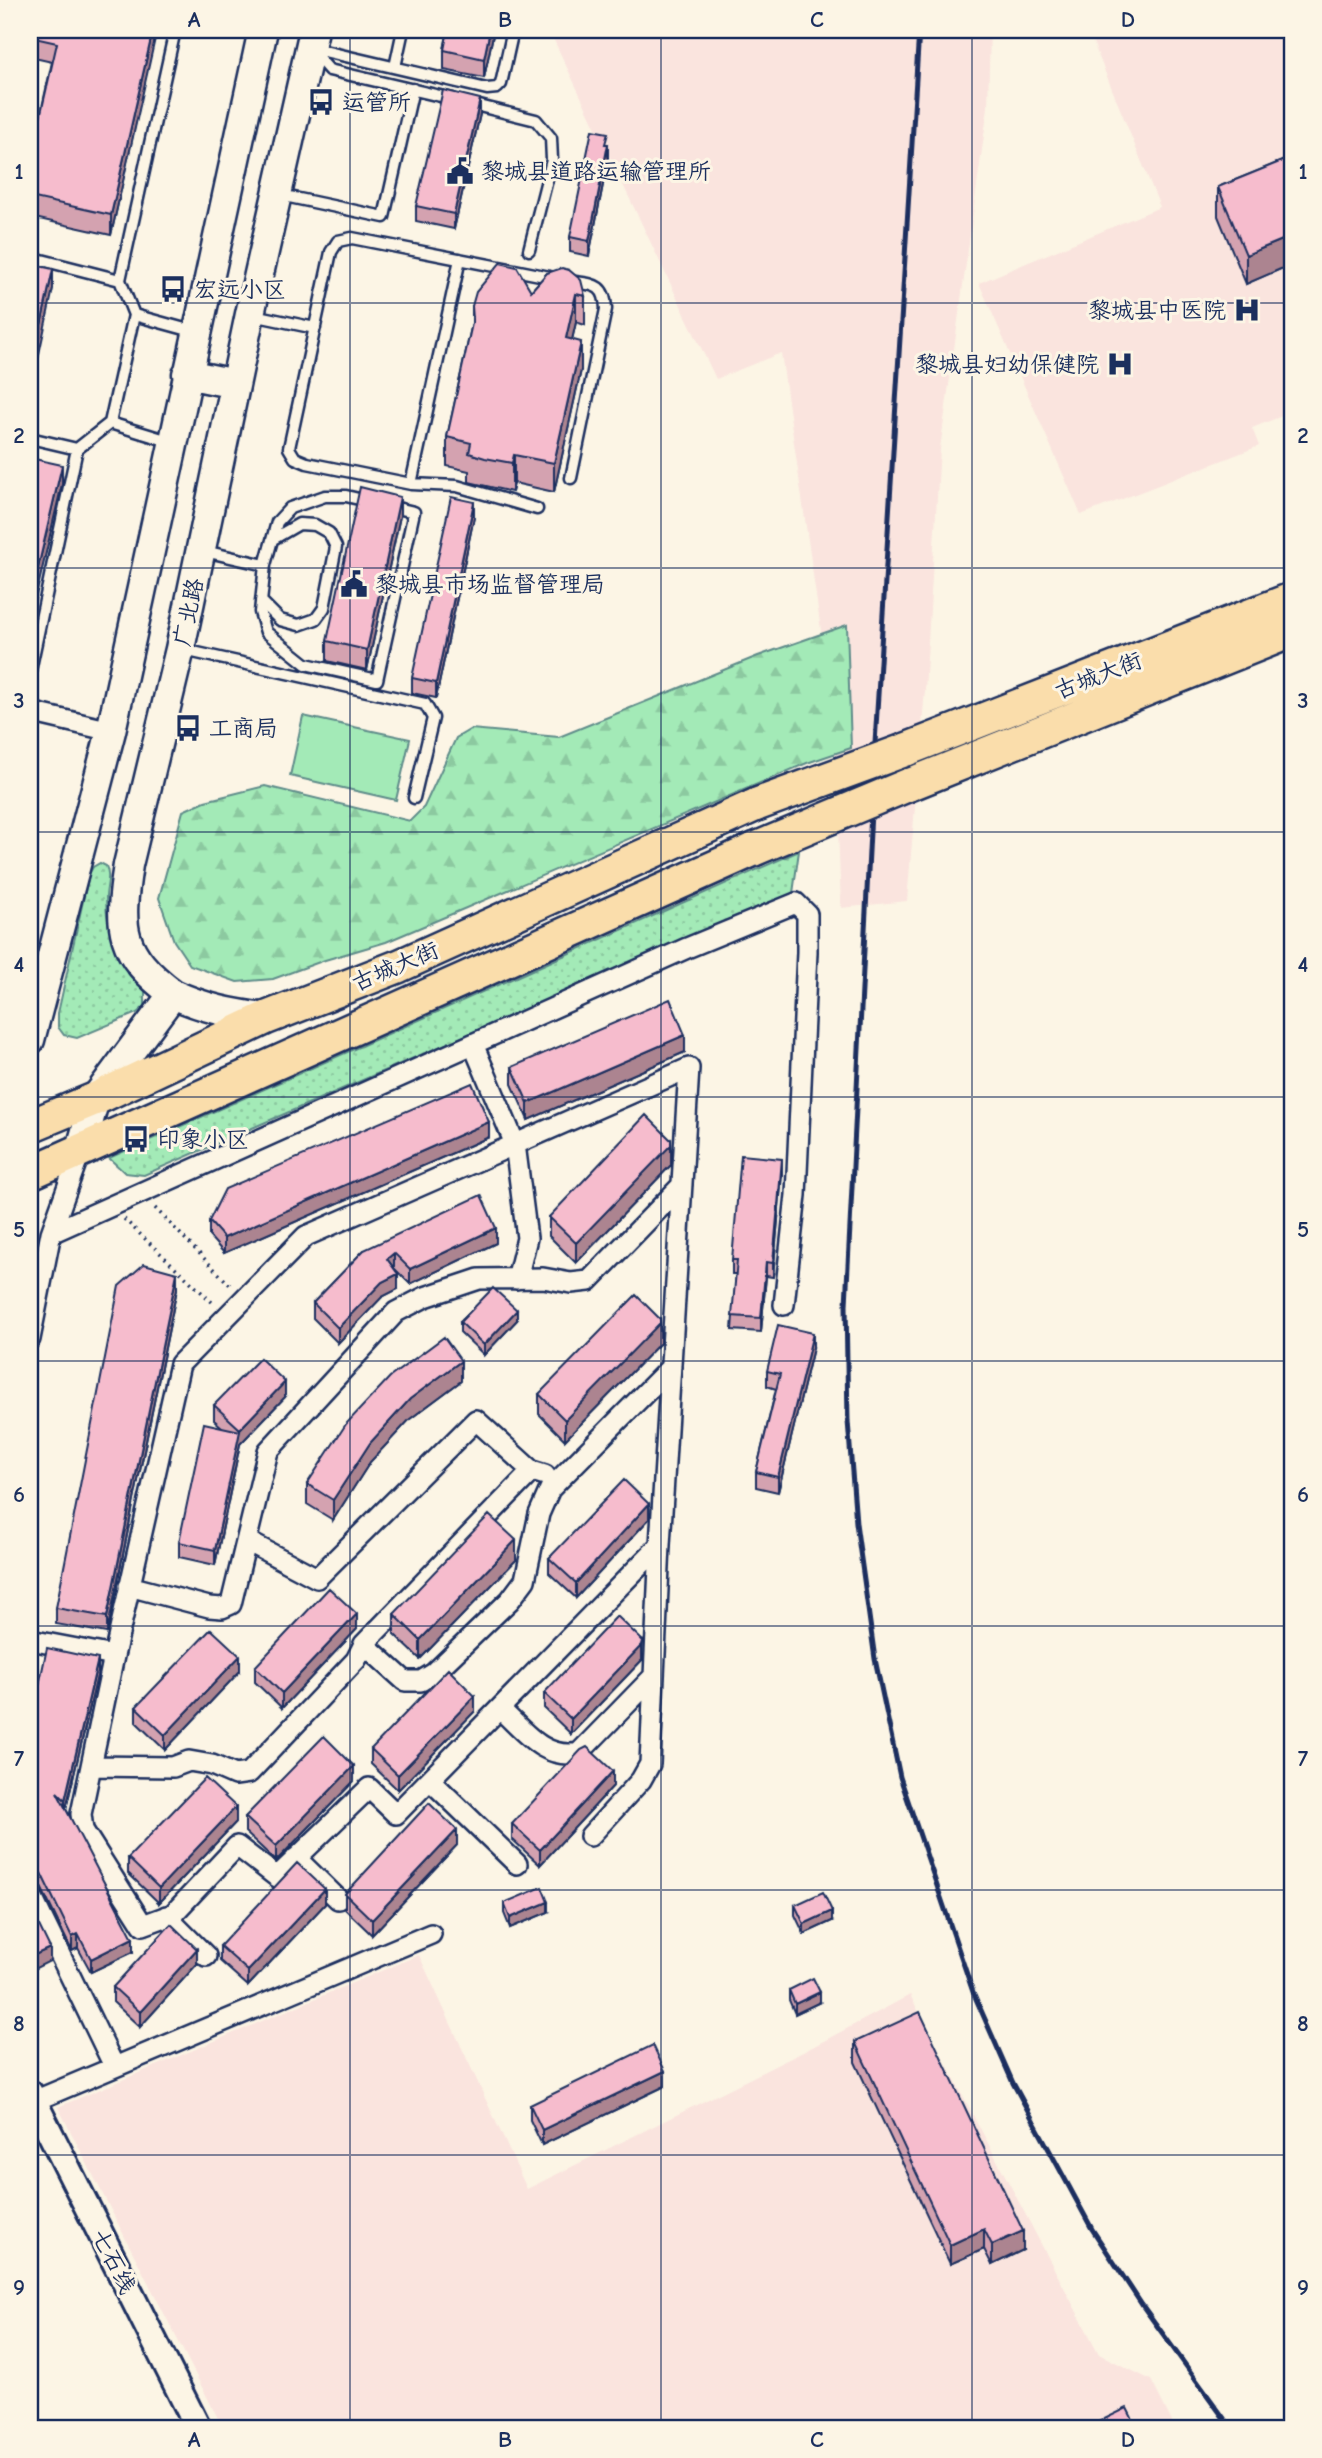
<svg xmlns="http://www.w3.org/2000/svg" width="1322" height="2458" viewBox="0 0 1322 2458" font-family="'Comic Neue','LXGW WenKai TC',sans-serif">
<defs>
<pattern id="grass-dots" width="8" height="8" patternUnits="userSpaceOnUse" patternTransform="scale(1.75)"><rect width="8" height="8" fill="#a3eab7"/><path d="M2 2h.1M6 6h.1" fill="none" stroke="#8cc9a0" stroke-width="1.8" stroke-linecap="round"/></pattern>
<pattern id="forest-firs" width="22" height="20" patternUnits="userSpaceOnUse" patternTransform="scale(1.75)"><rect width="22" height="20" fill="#a3eab7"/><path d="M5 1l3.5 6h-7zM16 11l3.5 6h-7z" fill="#8cc9a0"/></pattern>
</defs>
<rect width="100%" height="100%" fill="#fcf5e5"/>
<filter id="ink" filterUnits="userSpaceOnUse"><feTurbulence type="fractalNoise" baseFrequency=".0143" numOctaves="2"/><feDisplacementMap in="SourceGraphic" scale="14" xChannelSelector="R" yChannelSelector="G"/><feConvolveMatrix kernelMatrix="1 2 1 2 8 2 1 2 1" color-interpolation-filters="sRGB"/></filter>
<g filter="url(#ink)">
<path fill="#fae4de" d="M549,30h441l-2,77 -48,342 -15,241 -18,211 -66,7 -7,-188 -53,-367 -65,26z
M1088,30h204v382l-40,16 7,18 -178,69 -102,-232 181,-76z
M419,1955l108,234 276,-137 107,-57 189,359 52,26 24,48h-952l-165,-321z"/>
<path fill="url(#grass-dots)" stroke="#5f8c8a" stroke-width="2" d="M799,851l-6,42 -649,282 -19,-2 -16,-15z
M100,863l6,3c5,10 0,21 0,32 0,38 13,67 39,93v15l-8,7 -60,25 -13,-3 -6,-8v-14l31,-139 4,-7z"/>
<path fill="url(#forest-firs)" stroke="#5f8c8a" stroke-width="2" d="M847,625l4,123 -44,15 -421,179 -61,18 -52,19 -36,3 -47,-17 -16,-24 -15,-43 24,-87 22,-10 60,-15 145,35 14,-14 32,-69 15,-9 88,8 199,-81z"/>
<path fill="#a3eab7" stroke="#5f8c8a" stroke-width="2" d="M303,716l107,23 -14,61 -106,-24z"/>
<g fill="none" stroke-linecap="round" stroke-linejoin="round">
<defs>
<path id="service" d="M175,30l-55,250 14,35 62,17
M311,48l176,41 10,-1 4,-4 12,-54
M315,54l14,16 124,29
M395,67l8,-37
M467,103l69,17 15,18 1,22 -23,90
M280,195l104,22 29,-128
M30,257l90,23
M569,281c23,4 36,1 37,28l-35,169
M253,315l62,13
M110,423l24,-108
M30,438l47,11
M411,484l49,-225
M325,496h21l68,16 -37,168 -71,-16 -40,-32 -6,-20 5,-47 12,-43 13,-14z
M537,509l-80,-23 -46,-2 -104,-21 -12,-5 -6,-10 42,-196 7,-11 14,-3 203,40
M204,551l61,14
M261,601l19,19 19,5 17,-6 8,-11 12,-61 -7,-14 -14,-8 -16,-1 -26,15
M184,650l241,54 8,14 -19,80
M30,671l47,-222 33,-26 62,19"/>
<path id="minor" d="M30,712l81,19
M473,1044l42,100 12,94 -10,41
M51,1233l636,-285 109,-45 11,11v38l-11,243 -12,110
M30,1339l21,-106 29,-81
M247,1541l70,37 159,-158 56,51 13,4
M129,1586l80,21 13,1 9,-4 37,-153 128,-139 29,-15 54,-18 64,-1 28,5 18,-2 93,-96
M30,1640l84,16 -33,158 2,16 60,95 30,-11 64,-68 40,31 92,-89 27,26 264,-269
M364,1644l41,37h16l13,-8 76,-73 15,-20 14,-66 11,-25 121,-122
M114,1656l66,-292 126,-128 383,-168 -29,477 -10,219 -9,16 -51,56
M501,1710c24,22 43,50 78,43l75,-77
M91,1766l82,1 16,-6 23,4 23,10 14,-2 107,-113 8,-16 168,-173
M430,1780l87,84
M296,1858l42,41
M30,1893l84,173
M166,1916l40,40
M34,2101l397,-167"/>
<path id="tertiary" d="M30,2093l168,335"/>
<path id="secondary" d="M187,374l48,10
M173,994c31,14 59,20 93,24
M30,1040l81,-309 152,-701
M80,1152l15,-53 78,-105c-54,-41 -55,-65 -45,-129l52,-216 70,-335 64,-284"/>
<path id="primary" d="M905,750l387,-151
M908,785l384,-154
M30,1126l65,-27 171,-81 133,-52 359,-162
M30,1173l725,-324"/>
</defs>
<use href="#service" stroke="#1b2f5e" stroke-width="15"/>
<use href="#minor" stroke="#1b2f5e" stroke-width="24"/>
<use href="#tertiary" stroke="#1b2f5e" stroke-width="30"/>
<use href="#secondary" stroke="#1b2f5e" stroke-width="33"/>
<use href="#primary" stroke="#1b2f5e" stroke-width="37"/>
<path stroke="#1b2f5e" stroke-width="3.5" stroke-dasharray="2 5" stroke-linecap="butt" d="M155,1208l75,77
M124,1219l89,84"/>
<use href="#service" stroke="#fcf5e5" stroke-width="10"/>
<use href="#minor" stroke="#fcf5e5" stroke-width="19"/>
<use href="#tertiary" stroke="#fcf5e5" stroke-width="24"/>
<use href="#secondary" stroke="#fcf5e5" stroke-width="28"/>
<use href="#primary" stroke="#faddab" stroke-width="32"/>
<path stroke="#1b2f5e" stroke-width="5" d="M919,30l-47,762 -26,513 2,116 8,102 19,136 25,118 73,215 40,91 79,146 50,76 89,123"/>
<defs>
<path id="primary-bridge" d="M758,804l147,-54
M755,849l153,-64"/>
</defs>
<use href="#primary-bridge" stroke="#1b2f5e" stroke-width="37" stroke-linecap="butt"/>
<use href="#primary-bridge" stroke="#faddab" stroke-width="32"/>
</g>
<path fill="#d4a2b0" stroke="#1b2f5e" stroke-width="2" d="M30,30h126l-45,205 -81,-18v-56l22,-99 -22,-5z
M448,30h46l-10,48 -40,-8v-20z
M480,114l-26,115 -38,-8v-15z
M608,144v15l-19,97 -19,-4v-15z
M1292,157v107l-46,20 -28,-68v-29z
M547,273l38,23v29l-9,-3 -4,18 9,30 -27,122 -40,-9 -2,9 -43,-10v-11l-22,-5v-29l25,-114v-17l59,-15z
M400,516l-33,154 -40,-9v-20z
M474,517l-38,181 -24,-5v-15z
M685,1052l-157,68 -16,-36v-17z
M489,1137l-265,116 -15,-17v-15z
M671,1165l-95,98 -27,-27v-19z
M782,1173l-9,104 -7,-1 -5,56 -29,-2 4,-56h-4v-14z
M496,1243l-86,41 -16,-16 4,21 -16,8 -44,46 -25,-25v-15l51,-53z
M177,1289l-70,344 -51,-9v-16z
M517,1320l-33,35 -24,-23v-10z
M660,1343l-95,97 -26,-26v-20z
M813,1348l-35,144 -22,-5v-15l20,-83 -9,-3v-15z
M461,1381l-51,38 -40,43 -37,58 -26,-16v-20z
M285,1397l-45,47 -25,121 -36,-8v-15l43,-115 -8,-7v-15z
M649,1519l-73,79 -27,-25v-15z
M516,1560l-96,99 -26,-25v-20z
M357,1629l-75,79 -27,-26v-15z
M643,1641l-1,19 -71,74 -27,-26v-15z
M240,1671l-75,79 -29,-28v-15z
M98,1672l-32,137 67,143 -42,20 -13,-24 -6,3 -31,-64 -5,-4 -6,-1v-155z
M475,1711l-77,79 -27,-26v-15z
M354,1781l-78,80 -31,-29v-15z
M613,1786l-73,79 -28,-26v-15z
M236,1822l-77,81 -31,-30v-15z
M457,1845l-85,90 -27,-26v-15z
M504,1903l44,9 -38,16 -6,-15z
M325,1904l-77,82 -28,-25v-15z
M795,1905l37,16 -28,13 -9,-19z
M197,1964l-57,63 -27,-25v-15z
M789,1990l31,12 -25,12 -6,-14z
M855,2042l168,208 -31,15 -8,-16 -34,15 -95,-202z
M665,2086l-123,59 -12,-25v-15z"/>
<path fill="#ac8490" stroke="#1b2f5e" stroke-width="2" d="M153,30h3v4l-45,201v-20z
M490,30h4l-10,48v-19z
M480,99v15l-26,115v-15z
M608,144v15l-19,97v-15z
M1292,236v28l-46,20v-29z
M53,269v20l-23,107v-20z
M576,294v28l-10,45v-29z
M581,342v28l-27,122v-29z
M514,455v28l-2,9v-29z
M62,465v19l-32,137v-19z
M400,497v19l-33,154v-20z
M474,502v15l-38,181v-15z
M685,1035v17l-157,68v-17z
M489,1122v15l-265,116v-15z
M671,1140v25l-95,98v-20z
M782,1159v14l-9,104v-14z
M496,1228v15l-86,41v-15z
M394,1253v15l-7,-9z
M766,1262v14l-5,56v-14z
M177,1273v16l-70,344v-16z
M398,1274v15l-16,8 -44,46v-15l44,-46z
M517,1310v10l-33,35v-10z
M660,1319v24l-95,97v-20z
M813,1333v15l-35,144v-15z
M461,1361v20l-51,38 -40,43 -37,58v-20l37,-57 40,-44z
M285,1382v15l-45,47 -25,121v-15l25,-121z
M649,1504v15l-73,79v-15z
M516,1540v20l-96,99v-19z
M357,1614v15l-75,79v-15z
M642,1645v15l-71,74v-15z
M240,1656v15l-75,79v-15z
M98,1659v13l-33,141v-13z
M475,1696v15l-77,79v-15z
M354,1766v15l-78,80v-15z
M613,1771v15l-73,79v-15z
M236,1807v15l-77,81v-15z
M457,1830v15l-85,90v-15z
M325,1889v15l-77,82v-15z
M548,1902v10l-38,16v-10z
M832,1911v10l-28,13v-10z
M78,1934v14l-6,3v-14z
M133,1938v14l-42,20v-13z
M50,1948v13l-20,10v-14z
M197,1949v15l-57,63v-15z
M820,1992v10l-25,12v-10z
M665,2071v15l-123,59v-15z
M984,2229v20l-34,15v-19z
M1023,2231v19l-31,15v-20z"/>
<path fill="#f6bccd" stroke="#1b2f5e" stroke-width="2" d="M30,30h123l-42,185 -81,-18v-36l27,-118 -27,-6z
M448,30h42l-6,29 -40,-9z
M443,90l37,9 -26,115 -38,-8z
M592,130l16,3 -3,11h3l-19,97 -19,-4z
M1292,157v79l-46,19 -28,-68z
M500,263l17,4 14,24 16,-18 15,-5 7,2 12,10 4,16 -9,-2 -10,44 15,4 -27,121 -40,-8 -2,8 -27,-5 -16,-5 2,-10 -24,-6 26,-118 -1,-13 4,-14z
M30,264l23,5 -23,107z
M30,458l32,7 -32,137z
M360,487l40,10 -33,153 -40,-9z
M451,497l23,5 -38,181 -24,-5z
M670,999l15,36 -157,68 -16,-36z
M472,1083l17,39 -265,116 -15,-17 16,-32z
M646,1115l25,25v5l-95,98 -27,-26z
M741,1155l41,4 -9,104 -7,-1 -5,56 -29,-2 5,-56h-5z
M481,1195l15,33 -86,41 -16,-16 -7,6 11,15 -16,8 -44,46 -25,-25 51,-53z
M144,1264l33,9 -70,344 -51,-9 63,-322z
M493,1288l24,22 -33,35 -24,-23z
M636,1295l24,24v4l-95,97 -26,-26z
M778,1325l35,8 -35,144 -22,-5 24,-98 -13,-3z
M444,1337l17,24 -51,38 -40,44 -37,57 -26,-16 39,-60 44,-47z
M260,1358l25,24 -45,47 -26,-24z
M204,1423l36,8 -25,119 -36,-8z
M624,1480l25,24 -73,79 -27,-25z
M489,1515l27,25 -96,100 -26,-26z
M329,1588l28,26 -75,79 -27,-26z
M617,1616l26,25 -1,4 -71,74 -27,-26z
M211,1629l29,27 -75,79 -29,-28z
M47,1648l51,11 -33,141 -8,-8 76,146 -42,21 -13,-25 -6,3 -31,-64 -5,-4 -6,-1v-141z
M448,1669l27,27 -77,79 -27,-26z
M324,1736l30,30 -78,80 -31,-29z
M587,1747l26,24 -73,79 -28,-26 69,-74z
M205,1778l31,29 -77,81 -31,-30z
M429,1803l28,27 -85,90 -27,-26z
M297,1863l28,26 -77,82 -28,-25z
M542,1887l6,15 -38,16 -6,-15z
M823,1892l9,19 -28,13 -9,-19z
M30,1907l20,41 -20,9z
M171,1924l26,25 -57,63 -27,-25z
M813,1978l7,14 -25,12 -6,-14z
M920,2012l103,219 -31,14 -8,-16 -34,16 -95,-203z
M653,2045l12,26 -123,59 -12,-25z
M1127,2408l10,20h-51z"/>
</g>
<path fill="none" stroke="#1b2f5e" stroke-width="2" stroke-opacity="0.55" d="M350,30v2398M661,30v2398M972,30v2398M30,303h1262M30,568h1262M30,832h1262M30,1097h1262M30,1361h1262M30,1626h1262M30,1890h1262M30,2155h1262"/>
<defs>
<symbol id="bus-bare" viewBox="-9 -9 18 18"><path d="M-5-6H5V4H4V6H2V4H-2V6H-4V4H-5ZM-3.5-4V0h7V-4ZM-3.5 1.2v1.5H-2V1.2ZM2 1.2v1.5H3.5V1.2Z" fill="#1b2f5e" stroke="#fcf5e5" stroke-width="2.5" paint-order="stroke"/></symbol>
<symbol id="civic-bare" viewBox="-9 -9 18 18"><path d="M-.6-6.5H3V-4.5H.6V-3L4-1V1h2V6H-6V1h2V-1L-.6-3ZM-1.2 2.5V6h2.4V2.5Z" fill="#1b2f5e" stroke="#fcf5e5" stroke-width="2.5" paint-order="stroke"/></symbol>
<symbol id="hospital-bare" viewBox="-9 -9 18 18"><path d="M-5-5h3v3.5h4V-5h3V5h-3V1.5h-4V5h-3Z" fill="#1b2f5e" stroke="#fcf5e5" stroke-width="2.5" paint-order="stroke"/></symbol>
</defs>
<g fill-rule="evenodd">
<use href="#bus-bare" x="302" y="83" width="38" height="38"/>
<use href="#civic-bare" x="441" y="152" width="38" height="38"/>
<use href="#bus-bare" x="154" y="270" width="38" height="38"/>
<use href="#hospital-bare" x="1228" y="291" width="38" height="38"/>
<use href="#hospital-bare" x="1101" y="345" width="38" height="38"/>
<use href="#civic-bare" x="335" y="565" width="38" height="38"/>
<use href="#bus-bare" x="169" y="709" width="38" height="38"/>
<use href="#bus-bare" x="117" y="1120" width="38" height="38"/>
</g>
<g text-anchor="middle" stroke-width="6" stroke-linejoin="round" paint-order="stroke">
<g font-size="23" fill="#1b2f5e" stroke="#fcf5e5" text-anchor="start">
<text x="342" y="110">运管所</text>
<text x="481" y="179">黎城县道路运输管理所</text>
<text x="194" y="297">宏远小区</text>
<text x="1226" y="318" text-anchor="end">黎城县中医院</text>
<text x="1099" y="372" text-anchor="end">黎城县妇幼保健院</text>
<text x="375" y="592">黎城县市场监督管理局</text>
<text x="209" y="736">工商局</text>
<text x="157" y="1147">印象小区</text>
</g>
<g font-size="23" fill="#1b2f5e" stroke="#fcf5e5">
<text transform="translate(188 612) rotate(-78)" y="8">广北路</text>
<text transform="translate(1098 675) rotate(-21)" y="8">古城大街</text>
<text transform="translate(395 966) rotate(-23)" y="8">古城大街</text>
<text transform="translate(114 2261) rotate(63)" y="8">七石线</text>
</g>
</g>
<rect width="1322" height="2458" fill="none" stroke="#fcf5e5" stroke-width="77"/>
<rect x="38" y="38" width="1246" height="2382" fill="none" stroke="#1b2f5e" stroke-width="2.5"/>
<g font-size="23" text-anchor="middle" font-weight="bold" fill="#1b2f5e">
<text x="194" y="27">A</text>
<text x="505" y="27">B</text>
<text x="817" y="27">C</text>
<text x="1128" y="27">D</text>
<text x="19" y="179">1</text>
<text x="1303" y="179">1</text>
<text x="19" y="443">2</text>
<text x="1303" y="443">2</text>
<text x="19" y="708">3</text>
<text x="1303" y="708">3</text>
<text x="19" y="972">4</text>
<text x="1303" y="972">4</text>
<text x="19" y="1237">5</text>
<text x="1303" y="1237">5</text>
<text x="19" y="1502">6</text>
<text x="1303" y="1502">6</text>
<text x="19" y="1766">7</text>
<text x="1303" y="1766">7</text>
<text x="19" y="2031">8</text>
<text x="1303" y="2031">8</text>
<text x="19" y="2295">9</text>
<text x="1303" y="2295">9</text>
<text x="194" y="2447">A</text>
<text x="505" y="2447">B</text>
<text x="817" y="2447">C</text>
<text x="1128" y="2447">D</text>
</g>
</svg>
